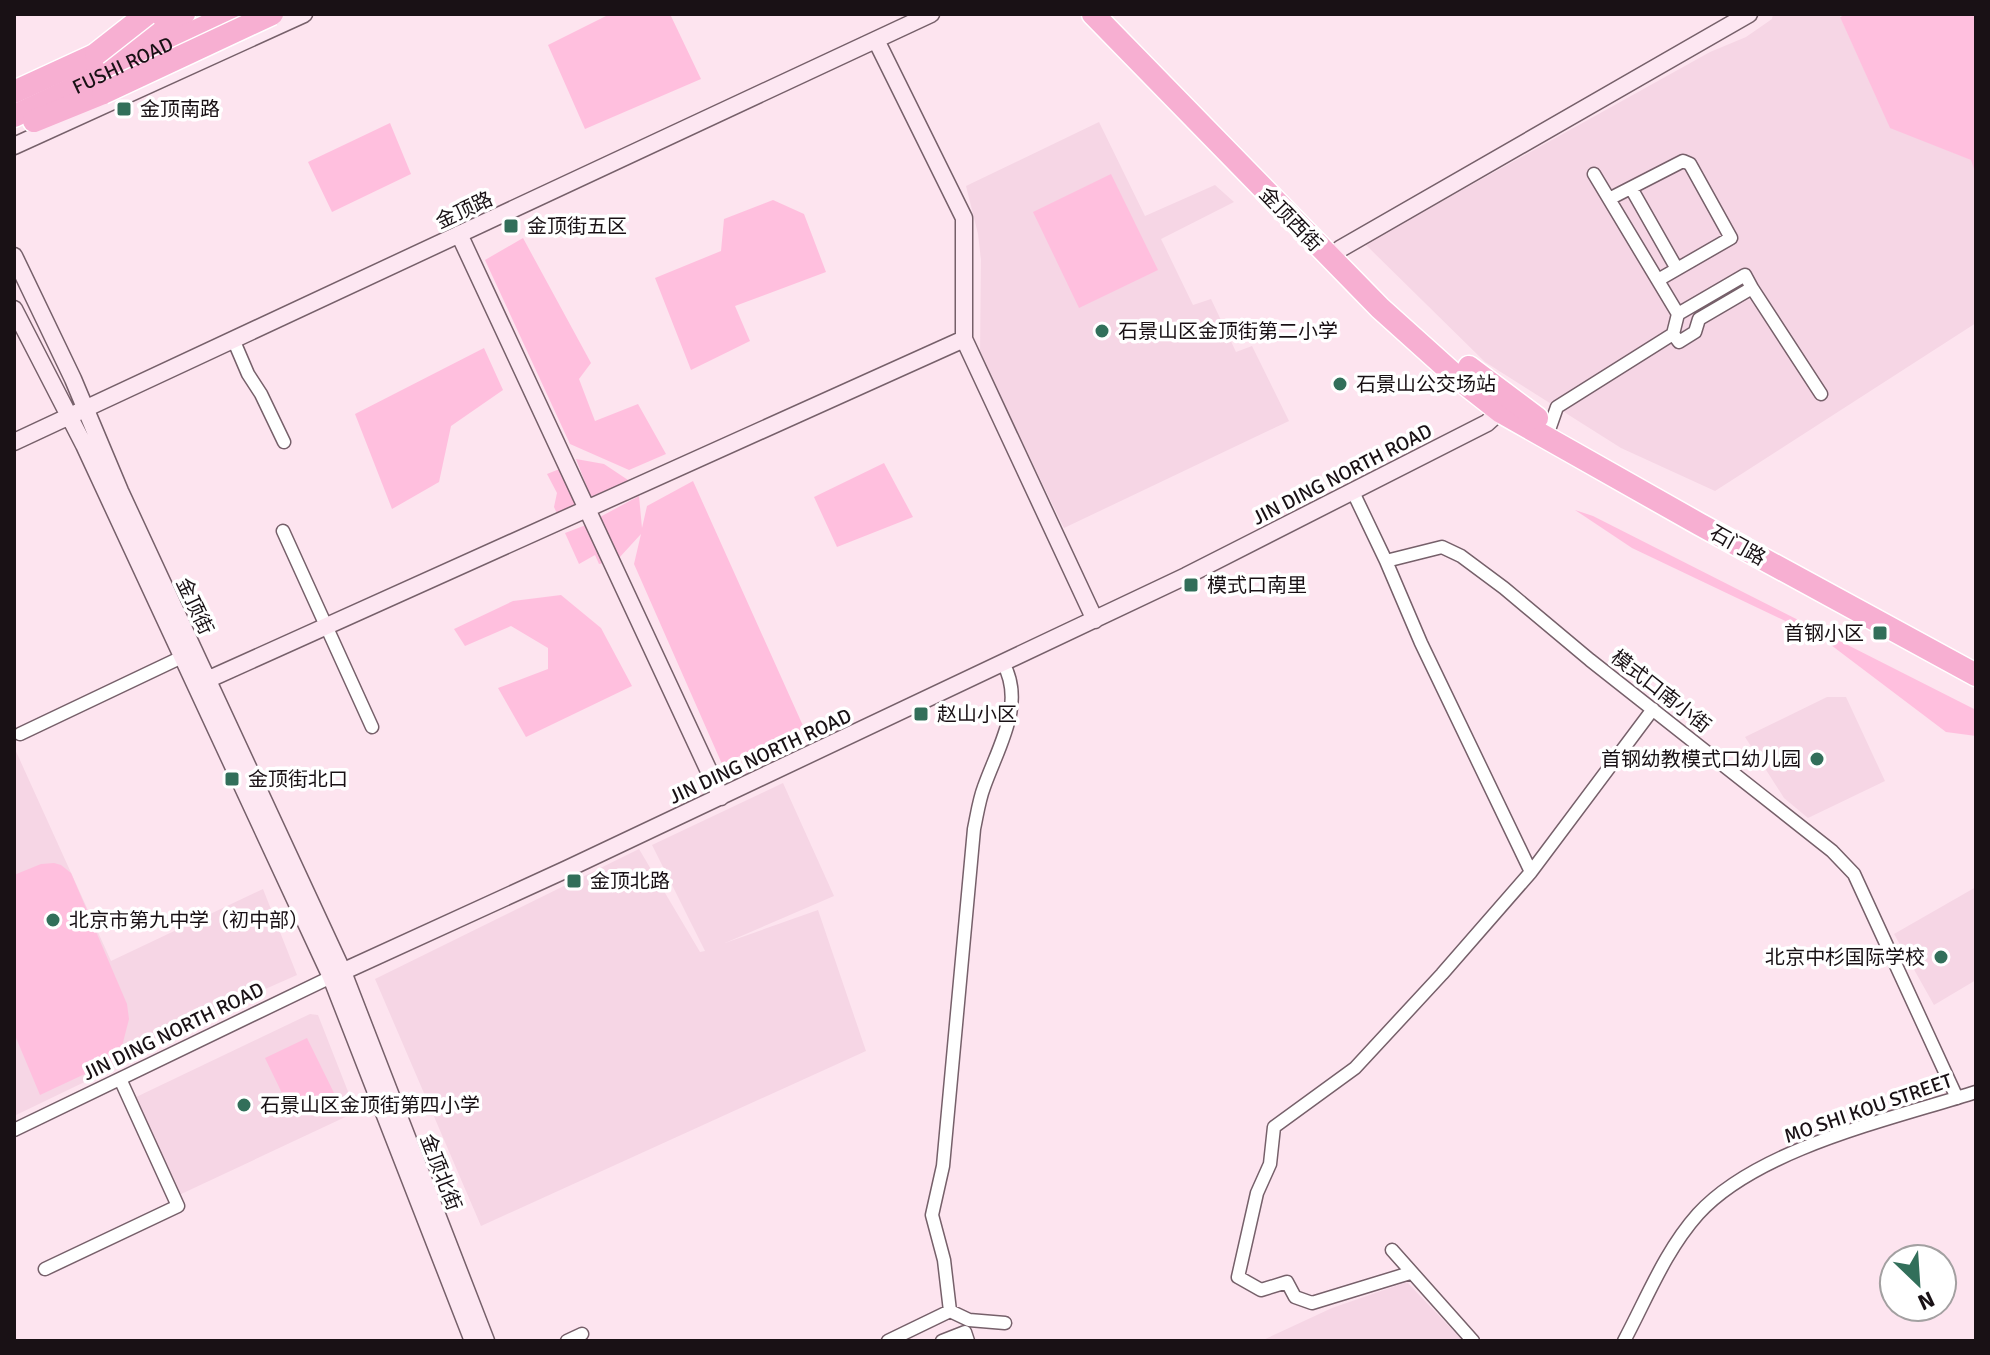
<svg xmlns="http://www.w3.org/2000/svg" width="1990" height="1355" viewBox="0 0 1990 1355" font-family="Signika,'Noto Sans SC',sans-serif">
<rect width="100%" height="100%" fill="#fde4ef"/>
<path fill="#f6d6e5" d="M1773,14h66l51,113 82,33 4,15v148l-261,168 -94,-43 -136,-86 -120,-118 345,-192 36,-15 26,-18z
M1099,122l46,94 70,-31 19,17 -73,37 32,66 18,-6 25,53 16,-6 37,75 -225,107 -84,-173 1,-95 -3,-26 -12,-48z
M1827,697h19l39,84 -77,37 -24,-20 -39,-61z
M14,747l97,214 152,-72 34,86 -170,75 -1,12 -112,54z
M783,783l51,113 -109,47 93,-33 48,141 -385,175 -106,-247 264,-130 61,103 5,-1 -53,-106z
M1976,887v93l-42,25 -40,-71z
M310,1014l8,1 38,97 -177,83 -47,-96z
M1407,1282l56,59h-202l71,-33z"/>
<path fill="#ffbfde" d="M610,14h60l31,65 -116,50 -37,-84z
M1848,14h128v161l-5,-15 -81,-32 -50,-111z
M390,123l21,51 -79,38 -24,-50z
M1111,174l47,96 -79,38 -46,-96z
M773,200l31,14 22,58 -91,34 15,35 -59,29 -36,-92 66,-27 3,-32z
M523,238l68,125 -12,16 16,42 43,-17 28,50 -37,16 -59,-26 -85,-184z
M484,348l19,42 -52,36 -12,56 -47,27 -37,-95z
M576,459l28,5 27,18 -40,16z
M884,463l29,54 -76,30 -23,-50z
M562,468l18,39 -20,13 -6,-13 3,-14 -10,-19z
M693,481l111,247 -82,36 -88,-200 7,-30 -22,24 -19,-41 39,-21 3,32 5,-22z
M1575,510l18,6 383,194v26l-30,-4 -123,-93 -191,-91z
M586,525l18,38 -5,1 -4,-9 -16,9 -14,-31z
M561,595l40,33 31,58 -106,51 -28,-49 50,-19v-21l-37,-22 -46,20 -11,-17 59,-28z
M54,863l7,2 10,8 56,131 2,15 -10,39 -79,37 -26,-62v-158l27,-11z
M307,1038l28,57 -42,21 -28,-58z"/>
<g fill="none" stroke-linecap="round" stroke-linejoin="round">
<defs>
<path id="street" d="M1631,188l46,81
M1609,199l74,-38 7,3 41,74 -73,42
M1752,288l69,106
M1673,334l6,8 16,-10 4,-13 53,-31 -7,-13 -67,39
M233,339l15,35 13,20 23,48
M1550,427l7,-20 116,-73 5,-20 -84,-140
M1353,492l33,69 35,82 110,229
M283,531l89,196
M1386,561l56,-14 19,9 43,32 86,72 242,191 22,23 103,224
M20,734l162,-77
M14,1130l317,-153
M1392,1250l81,91
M45,1269l133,-63 -57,-125
M1410,1273l-98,30 -17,-6 -8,-15 -26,8 -23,-13 19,-84 13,-29 4,-37 81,-59 87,-94 89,-102 122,-163
M950,1311l-6,-51 -12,-45 11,-49 31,-337c3,-14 5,-29 10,-42 14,-40 42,-83 19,-124
M950,1311l19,9 36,3
M567,1341l15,-7
M888,1341l62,-30
M942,1341l23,-9 3,9
M1624,1341c23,-43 41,-90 74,-127 60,-66 194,-95 278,-122"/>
<path id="secondary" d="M876,40l88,178v121l131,281
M14,146l290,-132
M459,234l262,563
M1340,249l409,-235
M14,256l59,123 47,112 223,481 143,369
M14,309l70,136 247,532 142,364
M14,442l917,-428
M207,680l757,-341
M331,977l236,-108 619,-293 301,-153 21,-19"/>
<g id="highway">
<path d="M1093,14l287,294 79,71 42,33 198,112 277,151"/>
<path d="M14,92l170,-78"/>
<path id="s1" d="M14,116l218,-102"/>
<path d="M34,121l69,-28"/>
<path d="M1469,367l68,51"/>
</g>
</defs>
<use href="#street" stroke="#76606a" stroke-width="15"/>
<use href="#secondary" stroke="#76606a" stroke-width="19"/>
<use href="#highway" stroke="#fff" stroke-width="25"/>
<use href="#street" stroke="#fff" stroke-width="12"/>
<use href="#secondary" stroke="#fde7f2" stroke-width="16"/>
<use href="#highway" stroke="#f7afd2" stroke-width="22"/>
<defs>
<path id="highway-bridge" d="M96,54l51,-40
M103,93l169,-79"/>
</defs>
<use href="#highway-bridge" stroke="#fff" stroke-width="25" stroke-linecap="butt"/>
<use href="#highway-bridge" stroke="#f7afd2" stroke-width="22"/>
</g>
<g fill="#326f5a" stroke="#fff" stroke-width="3">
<rect x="116" y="101" width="16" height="16" rx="4"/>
<rect x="503" y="218" width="16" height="16" rx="4"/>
<circle cx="1102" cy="331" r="8"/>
<circle cx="1340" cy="384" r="8"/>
<rect x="1183" y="577" width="16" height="16" rx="4"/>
<rect x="1872" y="625" width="16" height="16" rx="4"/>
<rect x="913" y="706" width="16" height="16" rx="4"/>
<circle cx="1817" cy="759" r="8"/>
<rect x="224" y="771" width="16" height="16" rx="4"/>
<rect x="566" y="873" width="16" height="16" rx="4"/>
<circle cx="53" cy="920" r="8"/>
<circle cx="1941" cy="957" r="8"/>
<circle cx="244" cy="1105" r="8"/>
</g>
<g text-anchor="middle" stroke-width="7" stroke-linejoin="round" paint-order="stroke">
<g font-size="20" fill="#191115" stroke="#fff">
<text dy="7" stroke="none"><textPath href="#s1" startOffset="120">FUSHI ROAD</textPath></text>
<text transform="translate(464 210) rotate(-25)" y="7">金顶路</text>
<text transform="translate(1291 219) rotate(46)" y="7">金顶西街</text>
<text transform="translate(1342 474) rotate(-27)" y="7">JIN DING NORTH ROAD</text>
<text transform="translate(1738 545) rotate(29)" y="7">石门路</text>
<text transform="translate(195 606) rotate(65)" y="7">金顶街</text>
<text transform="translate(1661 691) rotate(38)" y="7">模式口南小街</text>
<text transform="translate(760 756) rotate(-25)" y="7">JIN DING NORTH ROAD</text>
<text transform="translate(173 1031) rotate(-26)" y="7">JIN DING NORTH ROAD</text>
<text transform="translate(1868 1108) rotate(-19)" y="7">MO SHI KOU STREET</text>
<text transform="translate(441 1172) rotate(69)" y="7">金顶北街</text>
</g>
<g font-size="20" fill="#191115" stroke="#fff" text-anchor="start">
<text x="140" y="116">金顶南路</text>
<text x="527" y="233">金顶街五区</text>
<text x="1118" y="338">石景山区金顶街第二小学</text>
<text x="1356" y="391">石景山公交场站</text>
<text x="1207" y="592">模式口南里</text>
<text x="1864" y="640" text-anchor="end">首钢小区</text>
<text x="937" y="721">赵山小区</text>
<text x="1801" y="766" text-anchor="end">首钢幼教模式口幼儿园</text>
<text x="248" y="786">金顶街北口</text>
<text x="590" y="888">金顶北路</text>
<text x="69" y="927">北京市第九中学（初中部）</text>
<text x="1925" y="964" text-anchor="end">北京中杉国际学校</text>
<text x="260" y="1112">石景山区金顶街第四小学</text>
</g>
</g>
<rect width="1990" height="1355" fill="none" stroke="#191115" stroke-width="32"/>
<g transform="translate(1918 1283) rotate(155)"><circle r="38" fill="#ffffff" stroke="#a3a0a1" stroke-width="2"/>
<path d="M0-6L14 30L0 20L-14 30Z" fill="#326f5a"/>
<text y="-12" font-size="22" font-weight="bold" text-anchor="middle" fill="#191115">N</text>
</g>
</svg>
